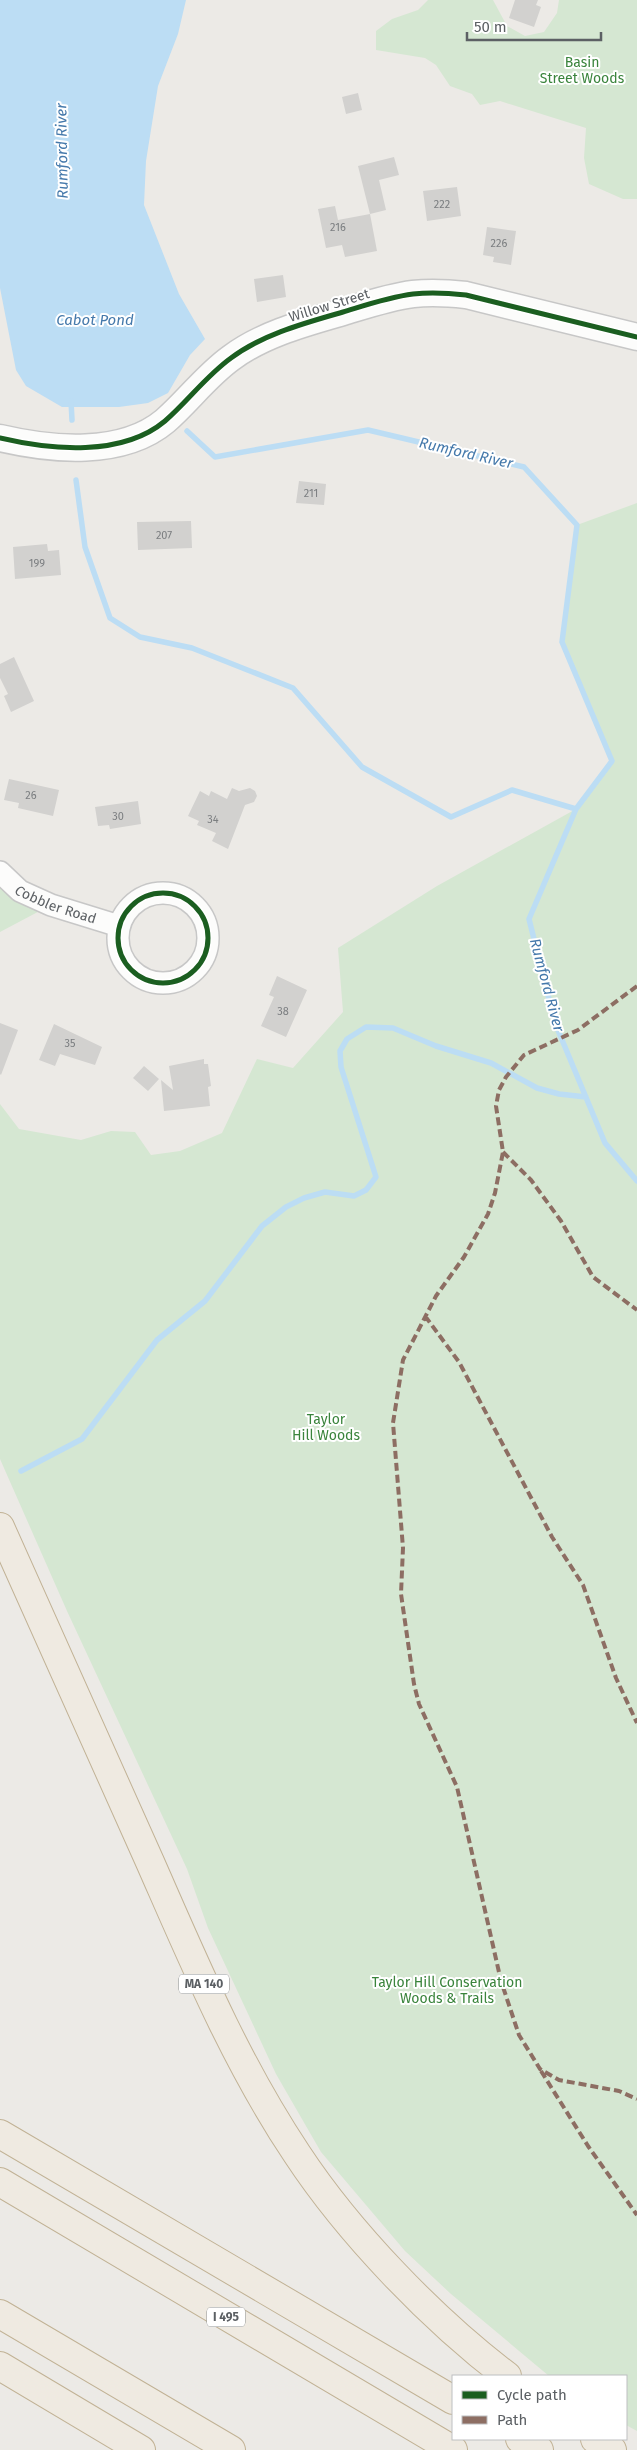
<svg xmlns="http://www.w3.org/2000/svg" width="637" height="2450" viewBox="0 0 637 2450" font-family="'Fira Sans',sans-serif">
<rect width="100%" height="100%" fill="#eceae6"/>
<path fill="#d5e7d2" d="M428,0h65l14,26 18,10 19,-4 13,-19 2,-13h78v199h-14l-34,-15 -5,-26 2,-30 -86,-27 -20,4 -8,-11 -22,-8 -14,-21 -11,-7 -49,-8v-19l16,-12 26,-9z
M637,503v1928l-11,-6v-49h-77l-98,-82 -46,-43 -84,-99 -45,-78 -68,-146 -21,-59 -120,-258 -67,-152v-355l19,25 62,11 30,-9 24,1 16,23 29,-4 42,-18 35,-74 36,9 50,-56 -5,-64 99,-62 139,-77 36,-48 -50,-119 15,-117z
M0,872l51,33 -51,27z"/>
<path fill="#bcddf4" d="M0,0h186l-8,34 -20,52 -12,75 -2,44 35,89 26,45 -15,16 -22,38 -20,10 -29,4h-57l-36,-21 -10,-16 -16,-82z"/>
<g fill="none" stroke-linecap="round" stroke-linejoin="round">
<path stroke="#bcddf4" stroke-width="5.5" d="M71,401l1,19
M187,431l28,26 153,-27 156,37 53,58 -15,117 50,119 -36,48 -47,110 26,104 50,120 32,38
M76,480l9,67 25,71 30,19 52,11 101,40 69,79 89,50 61,-27 64,19
M21,1471l61,-32 75,-99 48,-39 57,-75 24,-19 18,-9 21,-6 29,4 12,-6 10,-13 -35,-110 -1,-16 7,-12 19,-12 27,1 43,18 55,17 46,25 22,6 27,3"/>
</g>
<path fill="#d2d1cf" d="M515,0h23l-2,5 5,2 -7,20 -25,-9z
M358,93l4,17 -16,4 -4,-17z
M394,157l5,18 -20,5 7,30 -16,4 -12,-48z
M457,187l4,29 -34,5 -4,-30z
M335,206l3,14 32,-6 7,37 -32,6 -3,-12 -16,3 -8,-39z
M487,227l29,4 -5,34 -18,-3 1,-5 -11,-2z
M283,275l3,22 -29,5 -3,-23z
M299,481l27,3 -2,21 -28,-2z
M191,521l1,27 -54,2 -1,-28z
M47,544l1,7 11,-1 2,25 -46,4 -2,-32z
M14,657l20,44 -23,11 -7,-16 4,-2 -8,-16v-14z
M9,779l50,11 -6,26 -35,-8 1,-5 -15,-3z
M232,788l7,3 11,-3 5,3 2,5 -3,6 -9,3 -17,44 -16,-8 4,-8 -19,-8 2,-4 -11,-5 12,-25 9,5 2,-5 16,8z
M138,801l3,23 -31,5 -1,-4 -11,1 -3,-19z
M277,976l30,14 -21,47 -25,-11 13,-29 -5,-2z
M0,1023l18,7 -17,45 -1,-1z
M54,1024l48,23 -7,18 -35,-11 -5,12 -16,-6z
M204,1059v5h4l3,22 -3,1 2,19 -46,5 -3,-31 12,10 -4,-24z
M144,1066l15,13 -11,12 -15,-13z"/>
<g fill="none" stroke-linecap="round" stroke-linejoin="round">
<defs>
<g id="minor">
<path id="s1" d="M0,872l20,19 31,14 68,21"/>
<circle cx="163" cy="938" r="45"/>
</g>
<path id="tertiary" d="M0,438c51,12 122,19 165,-17 23,-20 41,-45 66,-63 32,-24 74,-35 112,-46 23,-7 46,-15 70,-18 18,-2 35,-1 53,1l171,42"/>
<path id="motorway" d="M0,1527c50,112 100,224 150,335 44,100 86,201 147,292 52,79 135,165 210,222
M0,2134l453,266
M0,2182l453,268
M0,2314l231,136
M0,2366l141,84
M520,2439l19,11
M595,2439l17,11"/>
</defs>
<use href="#minor" stroke="#c7c7c7" stroke-width="24"/>
<use href="#tertiary" stroke="#c7c7c7" stroke-width="29"/>
<use href="#motorway" stroke="#c1b295" stroke-width="30"/>
<use href="#minor" stroke="#fcfcfb" stroke-width="21"/>
<use href="#tertiary" stroke="#fcfcfb" stroke-width="26"/>
<use href="#motorway" stroke="#efeae1" stroke-width="28"/>
<path stroke="#8d6e63" stroke-width="4" stroke-dasharray="8 4" stroke-linecap="butt" d="M637,986l-59,44 -54,25 -18,22 -7,13 -3,16 7,46 -8,41 -7,21 -24,43 -28,39 -33,64 -10,63 10,125 -2,46 13,90 5,20 38,83 44,194 18,54 21,34 19,11 60,11 18,8
M503,1152l28,28 30,41 32,56 44,33
M425,1316l34,46 93,175 31,48 33,93 21,45
M541,2071l47,75 49,69"/>
<defs>
<path id="cycleway" d="M0,438c51,12 122,19 165,-17 23,-20 41,-45 66,-63 32,-24 74,-35 112,-46 23,-7 46,-15 70,-18 18,-2 35,-1 53,1l171,42
M118 938a45 45 0 1 1 90 0a45 45 0 1 1-90 0Z"/>
</defs>
<use href="#cycleway" stroke="#fff" stroke-width="8"/>
<use href="#cycleway" stroke="#1b5e20" stroke-width="5"/>
</g>
<g text-anchor="middle" stroke-width="4" stroke-linejoin="round" paint-order="stroke">
<g font-size="11" fill="#7b7e80">
<text x="442" y="208">222</text>
<text x="338" y="231">216</text>
<text x="499" y="247">226</text>
<text x="311" y="497">211</text>
<text x="164" y="539">207</text>
<text x="37" y="567">199</text>
<text x="31" y="799">26</text>
<text x="118" y="820">30</text>
<text x="213" y="823">34</text>
<text x="283" y="1015">38</text>
<text x="70" y="1047">35</text>
</g>
<g fill="#fff" stroke="#8d9092" stroke-width="1">
<rect x="179" y="1974.5" width="50" height="19" rx="4"/>
<rect x="207" y="2307.5" width="38" height="19" rx="4"/>
</g>
<g font-size="12" font-weight="bold" fill="#5c6064">
<text x="204" y="1988">MA 140</text>
<text x="226" y="2321">I 495</text>
</g>
<g font-size="14" fill="#3a843c" stroke="#fff">
<text x="582" y="67">Basin<tspan x="582" dy="16">Street Woods</tspan></text>
<text x="326" y="1424">Taylor<tspan x="326" dy="16">Hill Woods</tspan></text>
<text x="447" y="1987">Taylor Hill Conservation<tspan x="447" dy="16">Woods &amp; Trails</tspan></text>
</g>
<g font-size="14" fill="#5c6064" stroke="#fff">
<text transform="translate(329 305) rotate(-17)" y="5">Willow Street</text>
<text dy="5" stroke="none"><textPath href="#s1" startOffset="66">Cobbler Road</textPath></text>
</g>
<g font-size="15" font-style="italic" fill="#4579ab" stroke="#fff">
<text transform="translate(62 151) rotate(-91)" y="5">Rumford River</text>
<text x="95" y="325">Cabot Pond</text>
<text transform="translate(466 453) rotate(13)" y="5">Rumford River</text>
<text transform="translate(547 985) rotate(75)" y="5">Rumford River</text>
</g>
</g>
<rect x="452" y="2375" width="175" height="65" fill="#ffffff" stroke="#bebfc1"/>
<rect x="462" y="2391" width="25" height="8" fill="#1b5e20" stroke="#bebfc1"/>
<text x="497" y="2400" font-size="15" fill="#5c6064">Cycle path</text>
<rect x="462" y="2416" width="25" height="8" fill="#8d6e63" stroke="#bebfc1"/>
<text x="497" y="2425" font-size="15" fill="#5c6064">Path</text>
<path d="M467 32v8h134v-8" fill="none" stroke="#5c6064" stroke-width="2.5"/>
<text x="474" y="32" font-size="15" fill="#5c6064" stroke="#ffffff" stroke-width="4" paint-order="stroke">50 m</text>
</svg>
